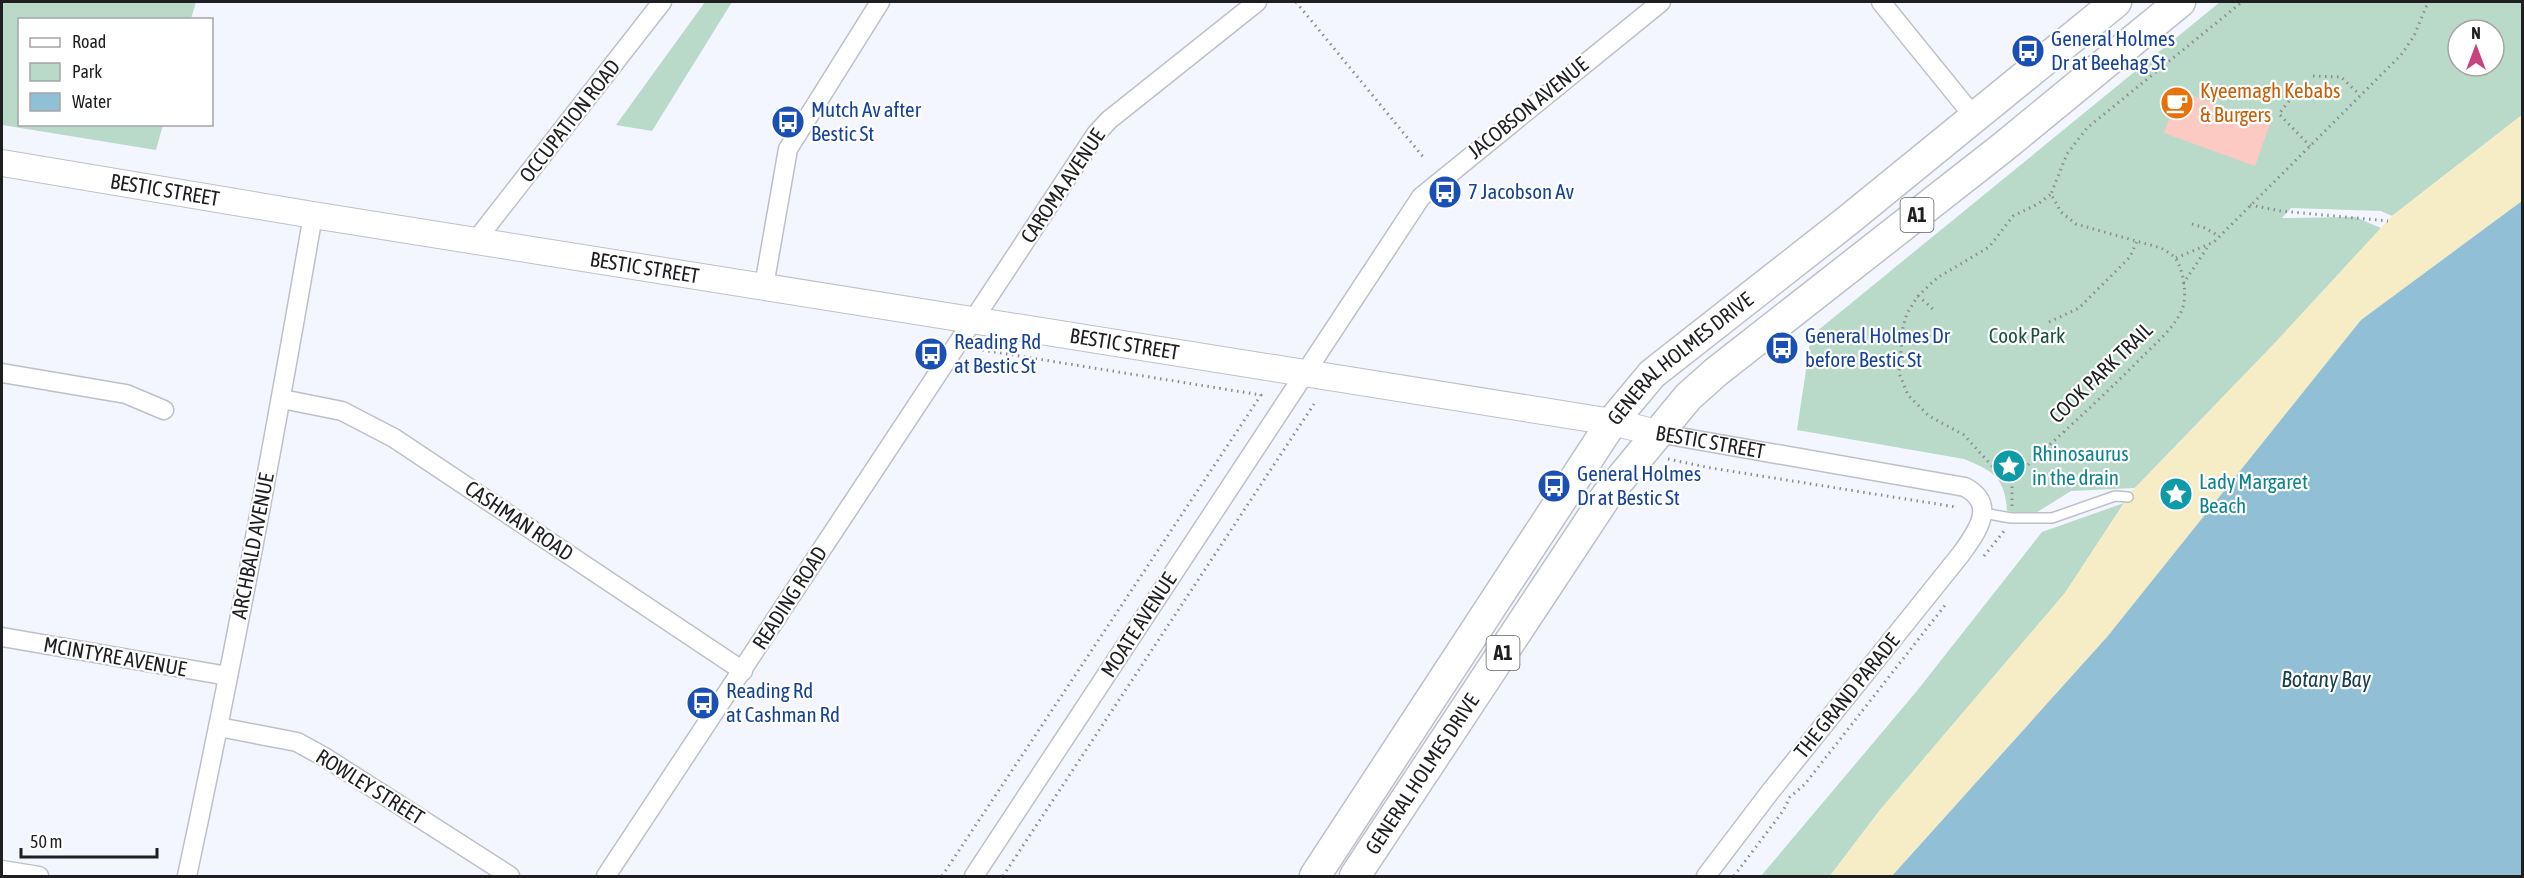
<svg xmlns="http://www.w3.org/2000/svg" width="2524" height="878" viewBox="0 0 2524 878" font-family="'Asap Condensed',sans-serif">
<rect width="100%" height="100%" fill="#f3f6ff"/>
<path fill="#b9dac9" fill-rule="evenodd" d="M2,2h194l-5,17 -171,1v104l143,1 -7,25 -154,-25z
M705,2h27l-80,129 -36,-6z
M2220,2h302v113l-130,101 -11,-5 -90,-3 -9,10 73,-1 26,11 -107,116 -139,144 -64,3 -40,25 -24,-5c-2,-34 -14,-40 -43,-52l-167,-29 14,-94zM2458,30h36v36h-36z
M2124,503l-59,90 -185,217 -50,66h-69l155,-184 126,-160z"/>
<path fill="#f6edc7" d="M2522,115v86l-161,119 -254,317 -215,239h-62l50,-66 185,-217 67,-102 142,-147 118,-128z"/>
<path fill="#91bfd5" d="M2522,201v675h-630l215,-239 254,-317z"/>
<path fill="#fccac2" d="M2179,91l91,33 -15,42 -91,-33z"/>
<g fill="none" stroke-linecap="round" stroke-linejoin="round">
<defs>
<path id="service" d="M1983,513l28,5h41l63,-22 13,1"/>
<g id="minor">
<path d="M1881,2l94,116"/>
<path d="M477,239l185,-237"/>
<path d="M764,286l24,-137 92,-147"/>
<path d="M2,373l124,21 38,16"/>
<path d="M282,399l60,12 52,27 349,233"/>
<path id="s1" d="M1657,433l308,54c33,18 11,46 -4,67l-191,238 -64,84"/>
<path d="M2,637l226,39"/>
<path d="M219,727l78,15 29,16 184,118"/>
<path d="M2,870l37,6"/>
<path d="M187,876c47,-219 88,-440 126,-661"/>
<path d="M606,876l490,-742 13,-14 148,-118"/>
<path d="M974,876l447,-679 240,-195"/>
</g>
<g id="secondary">
<path id="s2" d="M2,163l311,52 1299,207 45,11"/>
</g>
<g id="trunk">
<path id="s3" d="M1315,876l297,-454 40,-48 195,-153 269,-219"/>
<path id="s4" d="M1355,876l252,-381 81,-98 28,-25 286,-224 178,-146"/>
</g>
</defs>
<use href="#service" stroke="#bec0c8" stroke-width="12"/>
<use href="#minor" stroke="#bec0c8" stroke-width="21"/>
<use href="#secondary" stroke="#bec0c8" stroke-width="28"/>
<use href="#trunk" stroke="#bec0c8" stroke-width="33"/>
<path stroke="#8b8c92" stroke-width="3" stroke-dasharray="1.5 4.5" stroke-linecap="butt" d="M1296,2l128,156
M2313,76l28,1 19,18
M2289,101l-10,13 31,32
M2250,205l31,6 107,10
M2192,224l13,4 14,8
M2176,258l38,-16 187,-187 13,-19 14,-34
M2183,284l24,-36
M1918,296l16,14
M2049,322l30,-14 51,-51 7,-16
M1668,459l43,9 245,39
M2012,480l-20,-14 -28,-31 -35,-19 -21,-21 -9,-22 4,-46 4,-14 11,-17 19,-18 52,-31 24,-31 25,-12 13,-10
M2012,506v-26c43,-41 88,-80 130,-123 13,-13 31,-28 39,-45 7,-14 3,-40 -5,-53 -4,-5 -10,-8 -15,-11l-85,-24 -15,-12 -10,-18 16,-40 20,-26 155,-126
M1984,556l20,-25
M942,876l319,-481 -285,-46
M1003,876l311,-472
M1734,876l49,-65 7,-14 15,-13 141,-180"/>
<use href="#service" stroke="#fff" stroke-width="9"/>
<use href="#minor" stroke="#fff" stroke-width="18"/>
<use href="#secondary" stroke="#fff" stroke-width="26"/>
<use href="#trunk" stroke="#fff" stroke-width="30"/>
</g>
<defs>
<symbol id="bus-disc" viewBox="-11 -11 22 22"><circle r="9.5" fill="#1a4fb4" stroke="#fff"/><path d="M-5-6H5V4H4V6H2V4H-2V6H-4V4H-5ZM-3.5-4V0h7V-4ZM-3.5 1.2v1.5H-2V1.2ZM2 1.2v1.5H3.5V1.2Z" fill="#fff"/></symbol>
<symbol id="cafe-disc" viewBox="-11 -11 22 22"><circle r="9.5" fill="#e8710a" stroke="#fff"/><path d="M-5.5-4.5H6V0H3Q3 3.5 0 3.5H-2.5Q-5.5 3.5-5.5 0ZM3-3.2v2h1.7v-2ZM-6 4.5H4V6H-6Z" fill="#fff"/></symbol>
<symbol id="sight-disc" viewBox="-11 -11 22 22"><circle r="9.5" fill="#0f9aa8" stroke="#fff"/><path d="M0-6L1.8-2.2L6-1.7L2.9 1.2L3.7 5.4L0 3.3L-3.7 5.4L-2.9 1.2L-6-1.7L-1.8-2.2Z" fill="#fff"/></symbol>
</defs>
<g fill-rule="evenodd">
<use href="#bus-disc" x="2009" y="32" width="38" height="38"/>
<use href="#cafe-disc" x="2158" y="84" width="38" height="38"/>
<use href="#bus-disc" x="769" y="103" width="38" height="38"/>
<use href="#bus-disc" x="1426" y="173" width="38" height="38"/>
<use href="#bus-disc" x="1763" y="329" width="38" height="38"/>
<use href="#bus-disc" x="912" y="335" width="38" height="38"/>
<use href="#sight-disc" x="1990" y="447" width="38" height="38"/>
<use href="#bus-disc" x="1535" y="467" width="38" height="38"/>
<use href="#sight-disc" x="2157" y="475" width="38" height="38"/>
<use href="#bus-disc" x="684" y="684" width="38" height="38"/>
</g>
<g text-anchor="middle" stroke-width="4.5" stroke-linejoin="round" paint-order="stroke">
<g fill="#fff" stroke="#626264" stroke-width="1.5">
<rect x="1900.5" y="198" width="33" height="34" rx="4.5"/>
<rect x="1486.5" y="636" width="33" height="34" rx="4.5"/>
</g>
<g font-size="20" font-weight="bold" fill="#1f1f22">
<text x="1917" y="222">A1</text>
<text x="1503" y="660">A1</text>
</g>
<g font-size="21" fill="#164399" stroke="#fff" text-anchor="start">
<text x="2051" y="46">General Holmes<tspan x="2051" dy="24">Dr at Beehag St</tspan></text>
<text x="811" y="117">Mutch Av after<tspan x="811" dy="24">Bestic St</tspan></text>
<text x="1468" y="199">7 Jacobson Av</text>
<text x="1805" y="343">General Holmes Dr<tspan x="1805" dy="24">before Bestic St</tspan></text>
<text x="954" y="349">Reading Rd<tspan x="954" dy="24">at Bestic St</tspan></text>
<text x="1577" y="481">General Holmes<tspan x="1577" dy="24">Dr at Bestic St</tspan></text>
<text x="726" y="698">Reading Rd<tspan x="726" dy="24">at Cashman Rd</tspan></text>
</g>
<g font-size="21" fill="#c56008" stroke="#fff" text-anchor="start">
<text x="2200" y="98">Kyeemagh Kebabs<tspan x="2200" dy="24">&amp; Burgers</tspan></text>
</g>
<g font-size="21" fill="#1f1f22" stroke="#fff">
<text transform="translate(1528 108) rotate(-39)" y="7">JACOBSON AVENUE</text>
<text transform="translate(570 121) rotate(-52)" y="7">OCCUPATION ROAD</text>
<text transform="translate(1063 186) rotate(-56)" y="7">CAROMA AVENUE</text>
<text dy="7" stroke="none"><textPath href="#s2" startOffset="165">BESTIC STREET</textPath></text>
<text dy="7" stroke="none"><textPath href="#s2" startOffset="651">BESTIC STREET</textPath></text>
<text dy="7" stroke="none"><textPath href="#s2" startOffset="1137">BESTIC STREET</textPath></text>
<text dy="7" stroke="none"><textPath href="#s3" startOffset="636">GENERAL HOLMES DRIVE</textPath></text>
<text transform="translate(2101 373) rotate(-44)" y="7">COOK PARK TRAIL</text>
<text dy="7" stroke="none"><textPath href="#s1" startOffset="54">BESTIC STREET</textPath></text>
<text transform="translate(519 521) rotate(34)" y="7">CASHMAN ROAD</text>
<text transform="translate(253 546) rotate(-79)" y="7">ARCHBALD AVENUE</text>
<text transform="translate(790 598) rotate(-57)" y="7">READING ROAD</text>
<text transform="translate(1139 625) rotate(-57)" y="7">MOATE AVENUE</text>
<text transform="translate(115 657) rotate(10)" y="7">MCINTYRE AVENUE</text>
<text transform="translate(1847 696) rotate(-51)" y="7">THE GRAND PARADE</text>
<text dy="7" stroke="none"><textPath href="#s4" startOffset="122">GENERAL HOLMES DRIVE</textPath></text>
<text transform="translate(370 787) rotate(32)" y="7">ROWLEY STREET</text>
</g>
<g font-size="21" fill="#1a523c" stroke="#fff">
<text x="2027" y="343">Cook Park</text>
</g>
<g font-size="21" fill="#0d838f" stroke="#fff" text-anchor="start">
<text x="2032" y="461">Rhinosaurus<tspan x="2032" dy="24">in the drain</tspan></text>
<text x="2199" y="489">Lady Margaret<tspan x="2199" dy="24">Beach</tspan></text>
</g>
<g font-size="22" font-style="italic" fill="#153d4e" stroke="#fff">
<text x="2326" y="687">Botany Bay</text>
</g>
</g>
<rect width="2524" height="878" fill="none" stroke="#1f1f22" stroke-width="6"/>
<rect x="18" y="18" width="195" height="108" fill="#ffffff" stroke="#a5a5a7" stroke-width="1.5"/>
<rect x="30" y="38" width="30" height="9" fill="#ffffff" stroke="#a5a5a7" stroke-width="1.5"/>
<text x="72" y="48" font-size="18" fill="#1f1f22">Road</text>
<rect x="30" y="63" width="30" height="18" fill="#b9dac9" stroke="#a5a5a7" stroke-width="1.5"/>
<text x="72" y="78" font-size="18" fill="#1f1f22">Park</text>
<rect x="30" y="93" width="30" height="18" fill="#91bfd5" stroke="#a5a5a7" stroke-width="1.5"/>
<text x="72" y="108" font-size="18" fill="#1f1f22">Water</text>
<g transform="translate(2476 48)"><circle r="28" fill="#ffffff" stroke="#a5a5a7" stroke-width="1.5"/>
<path d="M0-4.5L10 22L0 15L-10 22Z" fill="#c94281"/>
<text y="-9" font-size="16" font-weight="bold" text-anchor="middle" fill="#1f1f22">N</text>
</g>
<path d="M21 848v9h136v-9" fill="none" stroke="#1f1f22" stroke-width="3"/>
<text x="30" y="848" font-size="18" fill="#1f1f22" stroke="#ffffff" stroke-width="4.5" paint-order="stroke">50 m</text>
</svg>
